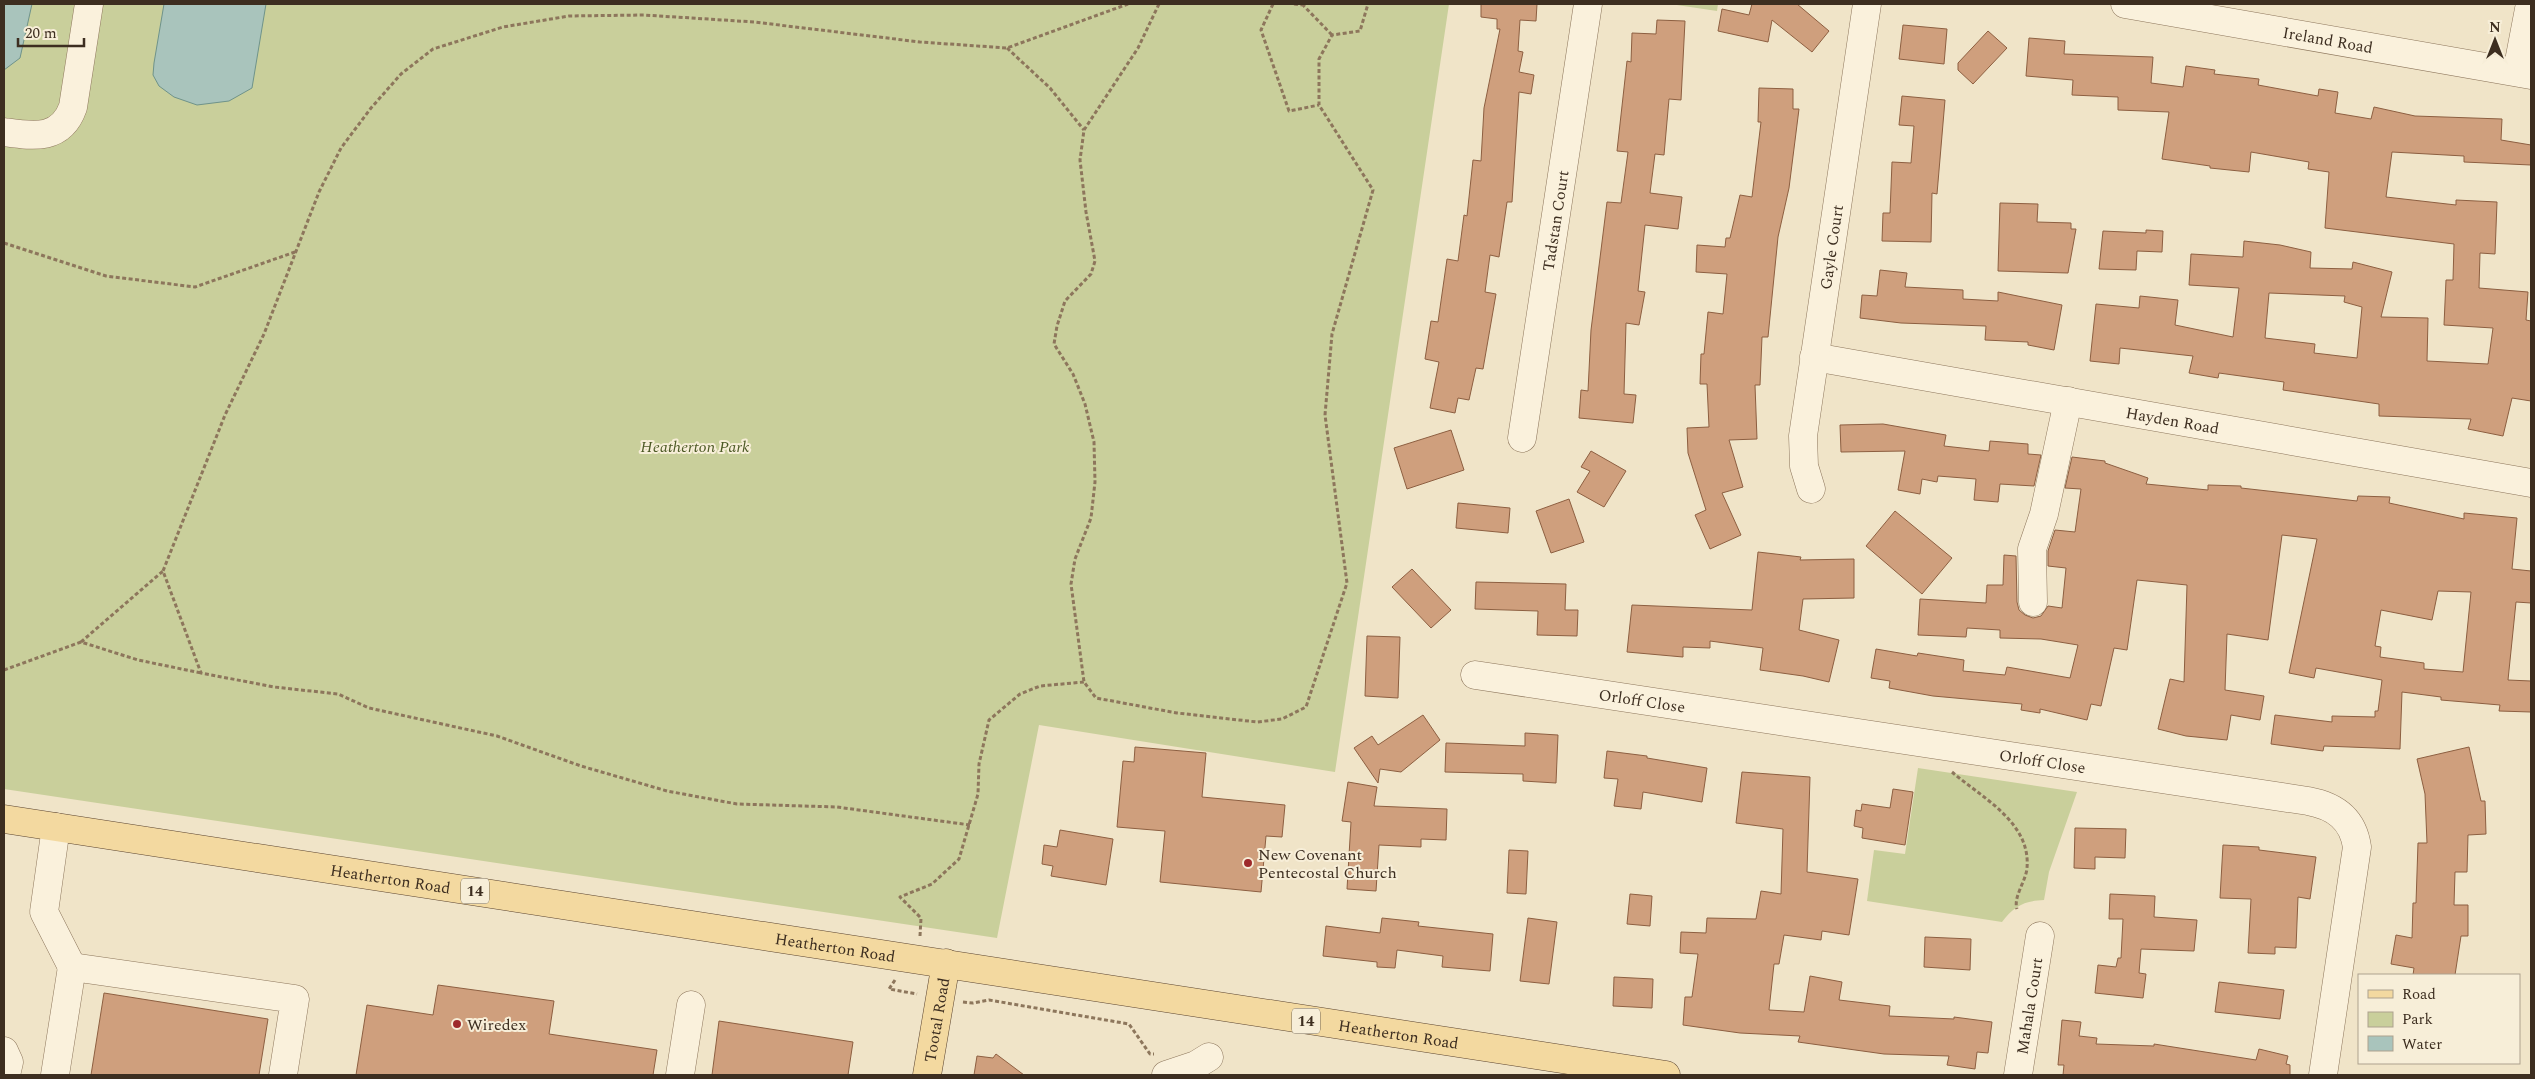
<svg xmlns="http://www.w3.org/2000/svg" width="2535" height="1079" viewBox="0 0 2535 1079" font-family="Spectral,serif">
<rect width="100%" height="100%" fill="#f0e4c8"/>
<path fill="#c9cf9b" d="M4,4h75l-17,104 -13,15 -45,-1z
M98,4h1351l-114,768 -296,-47 -42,213 -993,-149v-648l42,4z
M1670,4h48l-1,7z
M1918,768l159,24 -28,80 -5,28c-20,1 -30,6 -42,22l-135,-21 7,-51 31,4z"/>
<path fill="#a9c4bc" stroke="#6f938a" d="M4,4h28l-12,54 -16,12z
M164,4h102l-14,84 -23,13 -32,4 -23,-8 -15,-11 -6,-11 1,-12z"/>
<path fill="#cf9f7d" stroke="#8d5f41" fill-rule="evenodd" d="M1481,4h56l-1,17 -16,-1 -2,31 5,1 -4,20 15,3 -3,19 -12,-2 -7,110h-5l-8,55 -9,-2 -5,37 11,2 -13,75 -7,-1 -7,32 -11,-2 -3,15 -25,-5 9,-46 -14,-3 6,-38 7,1 9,-63 11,2 6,-46 3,1 6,-56 8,1 3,-53 16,-79h-3v-10l-16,-2z
M1752,4h45l32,27 -17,21 -40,-32 -4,22 -50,-11 4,-22 27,6z
M1657,20l28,1 -4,79 -12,-1 -5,56 -9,-1 -5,39 32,4 -4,32 -33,-4 -7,66 7,1 -6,33 -13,-2 -2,71 12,1 -3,28 -54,-5 2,-28 7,1 3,-61 16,-128 14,1 7,-51 -11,-1 10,-90 4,1 1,-29 24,1z
M1903,25l44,4 -3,35 -45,-5z
M1988,31l19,17 -34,36 -15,-14v-7z
M2029,38l36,3 -1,13 89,3 -2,26 32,4 3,-21 29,4 -1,4 45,5 -1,6 60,11 1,-7 19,3 -3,21 36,6 3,-12 41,9 87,3 -1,21 30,5v20l-67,-3v-6l-72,-4 -6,45 70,8v-5l41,2 -2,52 -15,-1 -1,35 49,4 -2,28 5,1v80l-19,-3 -9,38 -35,-7 3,-10 -92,-3v-12l-96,-14 1,-8 -65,-9 -1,5 -29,-5 4,-17 -73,-8 -1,16 -29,-3 6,-57 43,4 1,-12 38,4 -3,25 58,12 6,-49 -50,-3 2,-31 52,3 1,-16 36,4 31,7 -1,16 42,1 1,-7 39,10 -11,45 47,1 -1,43 61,3 5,-36 -49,-3 2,-45h7l1,-36 -129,-16 4,-56 -21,-3 1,-7 -58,-10 -2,20 -39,-4v-2l-48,-7 7,-47 -51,-2v-13l-46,-2 1,-15 -47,-4zM2269,293l76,3 -1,6 18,5 -5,51 -43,-5 1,-9 -50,-6z
M1759,88l34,1v20h6l-10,79 -11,49 -10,100h-6l-2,48h-5l2,54 -28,1 14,47 -21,6 19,42 -31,14 -15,-34 11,-5 -18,-57 -1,-25 22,-1 -2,-43h-7l1,-30h3l4,-42 15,2 4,-40 -31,-2 1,-27 28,2 1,-9h4l10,-43 12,2 9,-75h-3z
M1902,96l43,4 -8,94 -5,-1 -1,49 -49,-1 1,-28h7l2,-51 19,1 3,-37 -15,-1z
M2000,203l38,1 -1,18 34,1v6h5l-8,44 -70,-2z
M2146,230l17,1 -1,21 -25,-1 -1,19 -37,-1 4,-38 43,2z
M1880,270l27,3 -2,14 58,3v9l35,2v-9l64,13 -8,45 -26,-5v-3l-43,-2 1,-14 -85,-3 -41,-5 2,-23 15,1z
M1883,424l63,11 -2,11 45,5 1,-10 38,3v10l13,1 -7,31 -34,-2 -2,18 -24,-2 2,-21 -38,-3 -1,6 -15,-3 -2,15 -22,-4 7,-39 -64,1 -1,-27z
M1451,430l13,40 -57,19 -13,-41z
M1591,451l35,20 -22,36 -27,-15 13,-21 -9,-4z
M2072,457l33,4v2l43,15 -2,6 62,6v-5l33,1v2l116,13 1,-5 32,1 -1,6 75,16v-6l53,5 -5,51 19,2v32l-15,-1 -8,78 23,1v31l-32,-1 1,-6 -59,-5v-3l-39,-5 -2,57 -76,-3 -1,5 -52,-7 4,-29 57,7v-6l43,1v-6h3l4,-31 -66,-12 -2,10 -25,-5 28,-134 -35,-4 -14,105 -41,-6 -2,56 39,6 -4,24 -29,-5 -4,25 -41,-4 -28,-7 12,-50 14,3 3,-97 -50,-5 -10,70 -13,-2 -13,58 -10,-2 -4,16 -47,-11v4l-19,-3 1,-6 -89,-8 -44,-8 1,-7 -19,-3 5,-29 41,7 1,-3 46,7 -1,11 42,4 2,-8 63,11 8,-33 -37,-6 -41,-1v-8l-33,-2 -1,9 -48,-2 2,-36 66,4 1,-18h16l1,-30 12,1 1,46 2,8 6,5 8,3 8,-2 7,-10 14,2 4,-40 -18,-2v-15l7,-21 20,2 6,-43 -16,-1zM2438,591l33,1 -8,80 -39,-3v-6l-44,-6 1,-10 -6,-1 6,-36 51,10z
M1569,499l15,43 -33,11 -15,-42z
M1458,503l52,5 -2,25 -52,-5z
M1895,511l57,47 -30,36 -56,-48z
M1758,552l43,5 -1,3 54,-1v39l-51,1 -4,31 40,10 -10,42 -26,-6 -43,-6 3,-22 -53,-7v7l-27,-1v10l-56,-5 5,-47 120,5z
M1412,569l39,41 -20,18 -39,-41z
M1476,582l90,2 -1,26h13l-1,26 -40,-1 1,-24 -63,-2z
M1367,636l33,1 -2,61 -33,-2z
M1423,715l17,25 -39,32 -21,-3 -2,14 -24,-35 18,-12 6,9z
M1525,733l33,2 -2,48 -33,-2v-7l-78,-2 1,-29 79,3z
M1135,747l71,6 -4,44 83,8 -3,32 -16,-1 -5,56 -101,-10 5,-51 -48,-4 6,-66 11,1z
M2469,747l12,54h4l1,33 -18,1 -1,37h-12l-1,33h14v31h-7l-6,39h-42l1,-7 -23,-4 5,-29 16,3 1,-35h3l2,-60h9l-2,-49 -8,-35z
M1607,751l40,5v2l60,10 -5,34 -59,-10 -2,17 -27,-3 4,-27 -14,-1z
M1742,772l68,5 -3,95 51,7 -9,56 -27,-4 -1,9 -37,-5 -5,29h-5l-5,46 35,2 6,-36 32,6 -3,18 51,6 -1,10 65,3v-2l38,5 -4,31 -11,-1 -2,17 -28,-4 2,-9 -65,-2 -86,-12 2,-6 -60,-3 -57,-8 2,-28h7l6,-43 -18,-1 1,-21 25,1 1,-15 49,1 5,-28 20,3 2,-65 -47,-6z
M1348,782l29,5 -3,19 73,3 -1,31 -25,-1v8l-42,-2 -3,46 -29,-2 4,-67 -9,-1z
M1893,789l20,3 -8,53 -43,-7 1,-10 -9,-2 2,-16 5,1 1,-7 28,4z
M2075,828l51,1 -1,29 -30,-1v12l-21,-1z
M1060,830l53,9 -7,46 -55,-9 2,-10 -11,-2 2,-19 13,2z
M2223,845l36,2v3l57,7 -6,42 -12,-2 -2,51 -21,-1v7l-27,-1 3,-54 -31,-1z
M1509,850l19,1 -2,43 -19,-1z
M1630,894l22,2 -2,30 -23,-2z
M2110,894l45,2 -1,21 43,3 -3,31 -53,-2 -2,24 7,1 -3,24 -48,-5 3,-28 18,2 2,-9h3l2,-39h-14z
M1382,918l37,4 -1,4 75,8 -3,37 -48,-4 1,-11 -46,-6 -2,18 -18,-1v-5l-54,-6 3,-30 54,7z
M1528,918l29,4 -8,62 -29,-3z
M1925,937l46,2 -1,31 -46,-3z
M1614,977l39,2 -1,29 -39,-2z
M2219,982l65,8 -4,29 -65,-7z
M438,985l116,16 -5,33 108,16 -4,25h-297l11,-70 66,10z
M104,993l164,26 -9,56h-168z
M2062,1020l19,2 -2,14 18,2 -1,6 58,2v-2l102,16 3,-11 29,7 -2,8 4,1v10h-227l1,-10h-6z
M719,1021l134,21 -5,33h-136z
M996,1054l28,21h-50l3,-19 16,2z"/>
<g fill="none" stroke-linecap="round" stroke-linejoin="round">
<defs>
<g id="minor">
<path id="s1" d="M2125,4l406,71"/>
<path d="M2517,72l13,-68"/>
<path d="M4,132c29,4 57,9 69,-25l16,-103"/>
<path id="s2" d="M1814,357l717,126"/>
<path id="s3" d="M1522,438l66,-434"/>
<path id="s4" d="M1811,489l-7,-23 -1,-30 64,-432"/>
<path d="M2033,602l-1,-53 12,-35 24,-113"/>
<path id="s5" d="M1475,675l833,126c27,5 45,18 49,46l-34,228"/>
<path d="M56,827l-12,85 28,55"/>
<path d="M4,1051l5,11 -3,13"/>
<path d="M55,1075l17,-108 223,32 -12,76"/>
<path d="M680,1075l11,-70"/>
<path d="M1166,1075l30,-10 13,-8"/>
<path id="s6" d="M2018,1075l22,-139"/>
</g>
<g id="major">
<path id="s7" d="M4,819l1662,256"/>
<path id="s8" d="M927,1075l19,-112"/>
</g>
</defs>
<use href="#minor" stroke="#8d765c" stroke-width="29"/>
<use href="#major" stroke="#5b4430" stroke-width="29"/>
<path stroke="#8d765c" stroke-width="3" stroke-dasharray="4 2.5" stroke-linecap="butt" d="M1159,4l-21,44 -54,82 -4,30 6,52 9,49 -4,13 -26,27 -8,25 -3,18 19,30 12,30 9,38 1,40 -4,36 -16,41 -4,25 13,98 12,16 81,15 80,9 25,-3 24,-12 41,-124 -22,-168 7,-81 41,-144 -54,-85v-46l13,-24 28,-4 8,-27
M1273,4l-12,26 28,81 30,-6
M1294,4l9,1
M1302,4l30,31
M1007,48l43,40 34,42
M4,243l102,33 89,11 100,-35
M81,642l82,-71
M4,670l77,-28 57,18 63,13
M1952,772c30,26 79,50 75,96 -1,13 -14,29 -10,41
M970,825l-133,-18 -100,-3 -70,-13 -86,-25 -84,-30 -128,-28 -31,-14 -64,-7 -73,-14 -38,-102 62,-156 39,-81 55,-142 22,-44 30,-40 30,-34 32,-25 70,-22 66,-11 75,-1 110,7 166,20 87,6 121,-44
M920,936l1,-18 -21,-21 32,-13 27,-25 19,-65 1,-30 10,-44 31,-26 20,-8 44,-4
M895,980l-6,9 28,5
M963,1002l10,1 16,-3 140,24 21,30h4"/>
<use href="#minor" stroke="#faf1dc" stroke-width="28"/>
<use href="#major" stroke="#f3d9a0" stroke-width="28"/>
</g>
<g fill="#9e2a2b" stroke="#f7eed8" stroke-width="2">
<circle cx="1248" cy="863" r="5"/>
<circle cx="457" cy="1024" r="5"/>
</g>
<g text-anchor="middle" stroke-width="4" stroke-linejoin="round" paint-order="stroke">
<g fill="#f7eed8" stroke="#756857" stroke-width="1">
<rect x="461" y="878.5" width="28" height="25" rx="4"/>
<rect x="1292" y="1008.5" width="28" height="25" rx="4"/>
</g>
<g font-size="15" font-weight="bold" fill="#3d2e20">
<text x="475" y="896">14</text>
<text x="1306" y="1026">14</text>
</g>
<g font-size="16" fill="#3d2e20" stroke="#f7eed8">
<text dy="6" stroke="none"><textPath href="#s1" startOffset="206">Ireland Road</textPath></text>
<text dy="6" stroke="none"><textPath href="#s3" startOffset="220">Tadstan Court</textPath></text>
<text dy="6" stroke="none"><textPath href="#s4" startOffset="245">Gayle Court</textPath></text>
<text dy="6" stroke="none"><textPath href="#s2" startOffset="364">Hayden Road</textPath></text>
<text dy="6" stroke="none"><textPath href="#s5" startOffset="169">Orloff Close</textPath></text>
<text dy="6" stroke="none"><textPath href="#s5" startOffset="574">Orloff Close</textPath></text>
<text dy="6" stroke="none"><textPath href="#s7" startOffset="391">Heatherton Road</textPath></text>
<text dy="6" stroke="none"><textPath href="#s7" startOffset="841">Heatherton Road</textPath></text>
<text dy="6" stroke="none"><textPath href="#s6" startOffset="70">Mahala Court</textPath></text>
<text dy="6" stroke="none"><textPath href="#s8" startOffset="56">Tootal Road</textPath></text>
<text dy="6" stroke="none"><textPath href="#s7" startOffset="1411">Heatherton Road</textPath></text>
</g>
<g font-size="16" font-style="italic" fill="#4d5a26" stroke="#f7eed8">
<text x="695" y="452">Heatherton Park</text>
</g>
<g font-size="16" fill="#3d2e20" stroke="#f7eed8" text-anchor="start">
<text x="1258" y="860">New Covenant<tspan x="1258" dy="18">Pentecostal Church</tspan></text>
<text x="467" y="1030">Wiredex</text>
</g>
</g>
<rect width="2535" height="1079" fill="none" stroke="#3d2e20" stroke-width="10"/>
<rect x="2358" y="974" width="162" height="90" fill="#f7eed8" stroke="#ada18e"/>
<rect x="2368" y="990" width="25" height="8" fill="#f3d9a0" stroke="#ada18e"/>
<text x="2402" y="999" font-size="15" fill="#3d2e20">Road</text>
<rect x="2368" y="1012" width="25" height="15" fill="#c9cf9b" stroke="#ada18e"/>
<text x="2402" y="1024" font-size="15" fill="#3d2e20">Park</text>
<rect x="2368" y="1036" width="25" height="15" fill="#a9c4bc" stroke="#ada18e"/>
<text x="2402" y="1049" font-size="15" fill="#3d2e20">Water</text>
<g transform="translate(2495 40)" stroke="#f7eed8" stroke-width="4" paint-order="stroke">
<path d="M0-4L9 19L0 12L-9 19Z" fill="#3d2e20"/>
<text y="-8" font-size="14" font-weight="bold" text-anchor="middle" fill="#3d2e20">N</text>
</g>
<path d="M18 38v8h66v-8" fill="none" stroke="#3d2e20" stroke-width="2.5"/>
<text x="25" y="38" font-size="15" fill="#3d2e20" stroke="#f7eed8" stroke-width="4" paint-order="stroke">20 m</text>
</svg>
